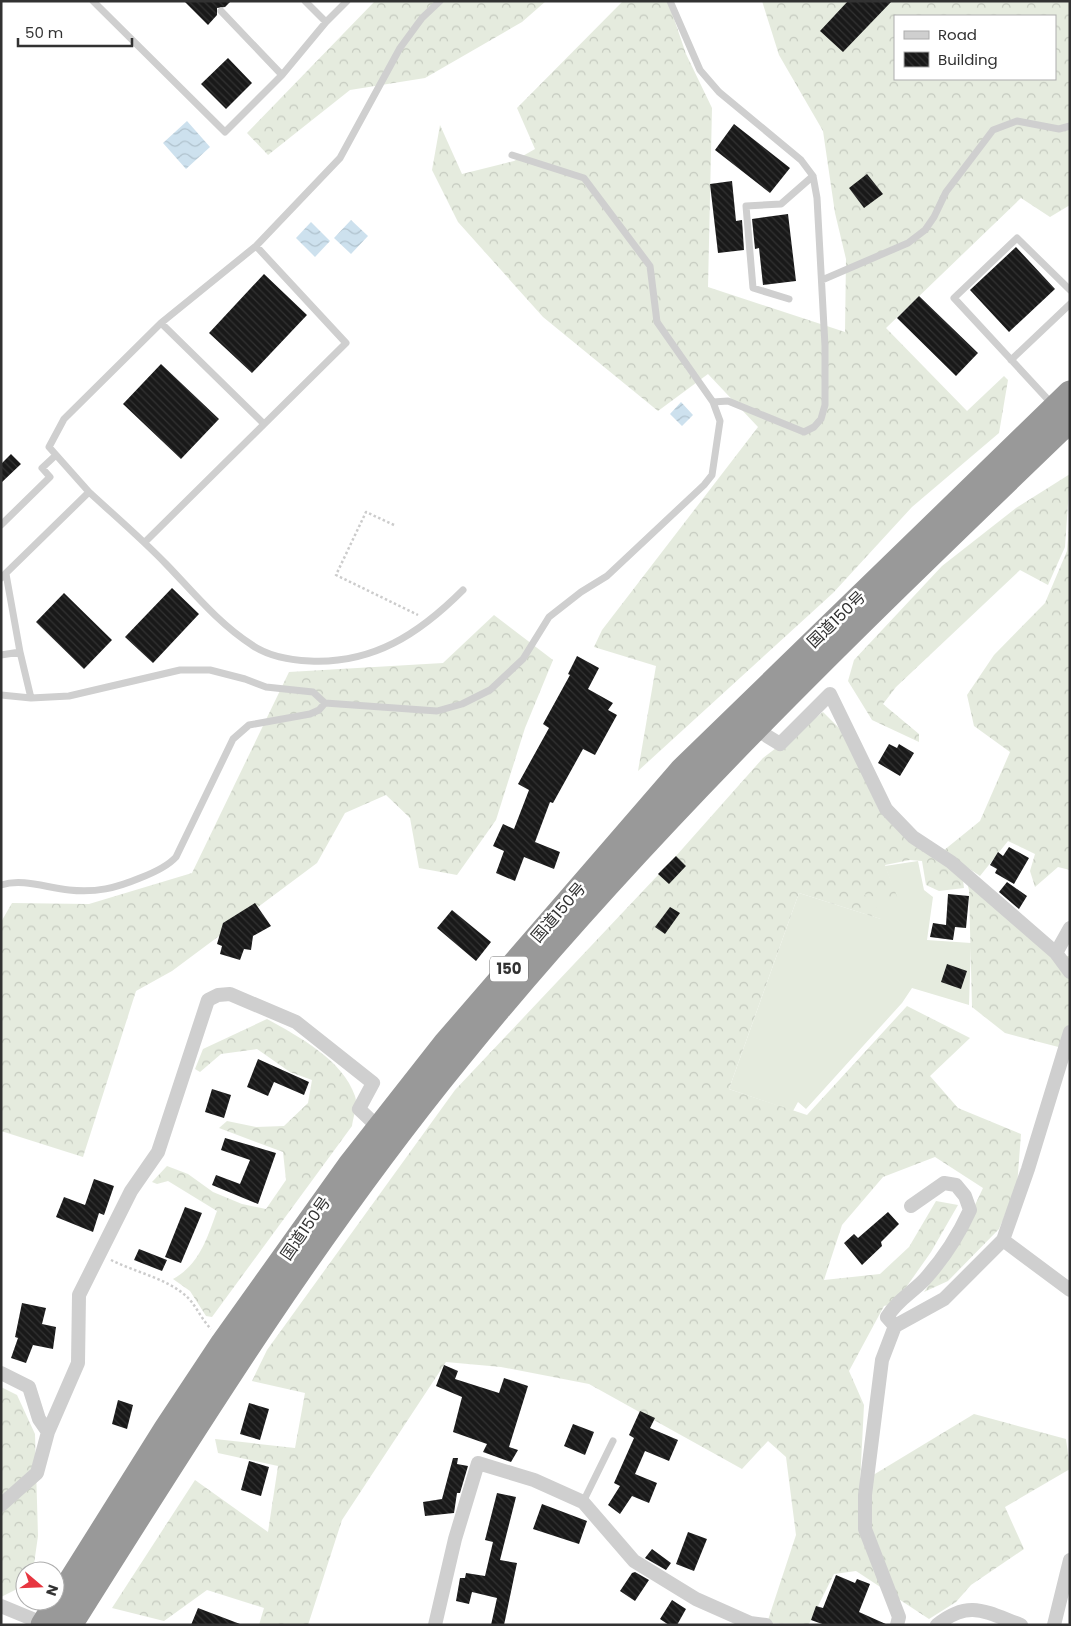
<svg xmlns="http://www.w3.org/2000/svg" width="1071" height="1626" viewBox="0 0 1071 1626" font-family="Poppins,'Noto Sans JP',sans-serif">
<defs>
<pattern id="forest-crowns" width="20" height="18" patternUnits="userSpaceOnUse" patternTransform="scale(1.25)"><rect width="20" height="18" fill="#e5ebde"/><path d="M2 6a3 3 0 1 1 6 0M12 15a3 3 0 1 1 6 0" fill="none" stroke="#c5cabf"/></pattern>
<pattern id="water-waves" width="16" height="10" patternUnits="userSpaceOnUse" patternTransform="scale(1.25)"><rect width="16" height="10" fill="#cde1ee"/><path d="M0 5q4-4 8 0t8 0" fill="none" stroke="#b0c2cd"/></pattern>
<pattern id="building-back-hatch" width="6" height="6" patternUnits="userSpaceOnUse" patternTransform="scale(1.25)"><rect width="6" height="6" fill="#191919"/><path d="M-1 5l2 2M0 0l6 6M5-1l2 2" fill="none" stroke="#323232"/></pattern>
</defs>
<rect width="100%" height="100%" fill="#fff"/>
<path fill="#e5ebde" d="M918,861l6,29 9,7 -6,43 44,3 -2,62 -57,-17 -10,15 -96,106 -8,-7 -5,9 -64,-22 70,-196 82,26 -18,-26 33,3 -11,-30z"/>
<path fill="url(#forest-crowns)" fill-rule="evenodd" d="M375,1h171l-24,21 -97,56 -75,12 -82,65 -21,-22z
M623,1h45l18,53 26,54 -4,179 137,45 1,-73 -11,-46 -12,-82 -44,-76 -17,-54h308v204l-20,12 -29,-19 -135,130 81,83 37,-35 4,4 -9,53 -87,74 -79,86 -195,178 18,-105 -62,-19 8,-17 156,-203 -50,-53 -50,37 -115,-94 -85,-95 -26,-52 8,-45 22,49 52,-13 21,-12 -18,-41zM895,16h160v63h-160z
M1070,474l-5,73 -17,38 -28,-15 -124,117 -13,17 36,30v8l-47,-22 -24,-39 6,-21 88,-94 74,-58z
M1070,515v355l-12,-3 -23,20 -5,-16 5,-17 -27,-13 -28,35 -37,-25 37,-30 30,-69 -36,-26 -7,-31 27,-40 51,-52 22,-52z
M494,615l59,45 -28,68 -29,92 -39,55 -38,-7 -9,-50 -24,-23 -41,18 -28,50 -145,108 -36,20 -53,166 -82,-26v-209l11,-19 77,1 103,-31 97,-201 154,-9z
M823,712l20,20 36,78 83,63 2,15 -25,3 -13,-6 -4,-24 -12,-1 -25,5 13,34 -9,2 -25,-7 26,28 -91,-29 -70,196 78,26 100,-109 63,32 -40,38 28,32 63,26 -4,52 -18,43 -51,52 -24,11 35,-53 24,-51 -48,-31 -52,20 -41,48 -18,55 56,-6 29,-27 27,-46 22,4 -27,47 -36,51 -11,3 -35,65 15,34 -4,78 114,-69 92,25 4,30 -65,38 19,42 -53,36 -15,17 -27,17 -73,-48 -22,3 -25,50 -42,-1 29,-88 -10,-78 -18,-16 -26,28 -153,-85 -88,-17 -55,-5 -104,158 -34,105h-49l5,-17 -57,-18 -43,31 -52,-13 83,-128 73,52 10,-66 -60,-13 -3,-14 80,9 10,-55 -53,-12 15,-31 188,-260 221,-234 87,-98z
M966,879l86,77h18v94l-65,-17 -33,-26 -3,-117z
M267,1019c31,17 76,41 88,77 3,8 -2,22 -3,30l-140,191 -6,-1 -16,-25 -17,-12c27,-15 34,-41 44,-68l-49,-30 -11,3 -5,-2 15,-16 21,8 25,18 29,12 24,5 20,-29 -3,-28 -64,-24 8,-7 29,6 28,-1 24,-23 4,-23 -22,-8 -33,-23 -36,5 -21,18 -5,-3 8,-20z
M1,1387l16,8 18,39 3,102 -5,35h-8v14l-24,12z"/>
<path fill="url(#water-waves)" d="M187,121l23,26 -24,22 -23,-26z
M351,220l17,16 -17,18 -17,-16z
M311,222l19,19 -15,16 -19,-19z
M681,402l12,13 -11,11 -12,-12z"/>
<path fill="url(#building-back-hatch)" d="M184,1h47l-6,6 -8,1v7l-9,10z
M848,1h44l-49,51 -23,-21z
M228,58l24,25 -26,26 -25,-25z
M734,124l56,44 -20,25 -55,-43z
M867,174l16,20 -19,14 -15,-20z
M732,181l4,40 6,-1 2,30 -26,3 -8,-69z
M788,214l8,67 -33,4 -4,-37 -4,1 -3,-30z
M1016,247l39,42 -46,43 -39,-42z
M264,274l43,41 -55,58 -43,-40z
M919,296l59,57 -22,23 -59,-58z
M161,364l58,55 -38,40 -58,-55z
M11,454l10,10 -20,19v-19z
M172,588l27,26 -46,49 -28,-26z
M64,593l48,47 -28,29 -48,-47z
M577,656l22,12 -11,21 25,14 -5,7 9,5 -22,40 -12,-6 -30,54 -3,-1 -15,40 25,10 -6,17 -30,-12 -9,24 -19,-8 8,-22 -11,-5 10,-22 11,5 15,-39 -11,-6 31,-56 -6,-4 27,-49 -2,-1z
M889,744l8,4 2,-4 15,9 -14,23 -22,-13z
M1009,847l20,11 -15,26 -19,-11 2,-4 -7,-4 8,-13 5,4z
M676,856l10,10 -17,18 -11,-10z
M1007,882l20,14 -8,13 -20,-17z
M948,894l21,2 -3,32 -11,-1 -2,13 -23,-3 3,-14 13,2z
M255,903l16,23 -18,10 -2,14 -7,-1 -4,11 -20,-6 2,-8 -5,-2 6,-21z
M670,907l10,6 -15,21 -10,-7z
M452,910l39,32 -15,19 -39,-33z
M947,964l20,7 -6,18 -20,-7z
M258,1059l51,23 -5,13 -30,-13 -6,14 -21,-9z
M212,1089l19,6 -7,23 -19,-6z
M225,1138l51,15 -18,51 -46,-19 4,-10 24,9 10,-24 -29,-10z
M94,1179l20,7 -10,29 -5,-2 -6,19 -37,-15 8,-20 21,8z
M185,1207l17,6 -21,50 -16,-6z
M888,1212l11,12 -18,18 1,4 -20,19 -18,-22 10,-9 4,4z
M139,1249l28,11 -5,11 -28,-11z
M22,1303l24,5 -4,16 14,3 -3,22 -20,-4 -7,18 -15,-5 7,-20 -3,-1z
M444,1365l14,6 -3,8 44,14 5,-15 24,8 -19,61 9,3 -7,12 -28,-10 4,-8 -34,-12 9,-35 -26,-11z
M118,1400l15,5 -6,24 -15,-5z
M249,1403l20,6 -9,31 -20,-6z
M640,1411l15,7 -5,10 28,12 -9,21 -24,-10 -10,23 22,9 -8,20 -17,-7 -12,18 -12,-9 12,-19 -6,-3 20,-45 -5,-3z
M573,1424l21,8 -9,23 -21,-9z
M453,1458h5l-1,6 11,2 -8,27h-3l-3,20 -29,3 -2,-14 19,-3z
M249,1461l20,6 -8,29 -20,-6z
M497,1493l19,4 -16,63 17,3 -13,62h-13l6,-27 -25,-6 -3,12 -13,-3 4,-23h5l1,-5 19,3 8,-34 -8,-2z
M542,1504l45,17 -8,23 -46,-15z
M688,1532l19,7 -13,32 -18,-7z
M652,1549l19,14 -5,7 -21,-12z
M635,1572l14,8 -14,21 -15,-10 12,-18z
M836,1575l19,8 2,-4 13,5 -11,28 29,13h-63l-14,-5 5,-14 7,2z
M672,1600l14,9 -9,16h-8l-9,-6z
M198,1608l42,16v1h-49z"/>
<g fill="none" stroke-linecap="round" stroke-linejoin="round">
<path stroke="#ccc" stroke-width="2.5" stroke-dasharray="2.5 2.5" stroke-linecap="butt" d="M394,525l-28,-13 -30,63 82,40
M111,1260c24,12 54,18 74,35 10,8 16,24 26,34"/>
<path stroke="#cfcfcf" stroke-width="7" d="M93,1l132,131 57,-57 44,-53 21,-21
M305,1l21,21
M670,1l30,69 19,22 82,68 12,16 4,22 8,148v59l-4,14 -7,8 -10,5 -76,-31 -15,1
M221,11l61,64
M822,280l86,-37 17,-13 9,-13 12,-25 47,-62 24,-9 42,8 11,-3
M789,299l-36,-11 -7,-82 35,-2 32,-28
M161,323l102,100
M1011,360l59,-56
M1053,405l-99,-107 63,-60 53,52
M89,492c26,24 53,47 78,73 26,27 52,59 85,80 16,11 38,15 58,16 63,3 109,-27 153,-71
M1,525l49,-48 -8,-9 14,-13
M145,542l201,-199 -90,-97
M1,578l88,-86 -40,-45 15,-28 97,-96 95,-77 84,-88 60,-110 22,-30 18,-17
M20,652l11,46
M1,655l19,-3 -14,-78
M1,695l30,3 38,-2 111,-26h30l35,9 21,8 47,5 12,11 112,8 25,-7 28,-14 33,-31 26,-42 32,-25 26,-16 97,-91 8,-10 8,-54 -7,-19 -56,-80 -7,-56 -66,-88 -72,-23
M1,885c22,-7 46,3 68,5 27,3 47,-2 71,-12 13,-5 27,-11 36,-21l57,-118 16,-14 61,-11 9,-4 6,-7
M583,1502l30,-61"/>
<path stroke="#cfcfcf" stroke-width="14" d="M754,728l26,16 50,-50 56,115 27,28 38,25 105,91 14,19
M1056,953l14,-25
M1003,1240l67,50
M895,1326l-8,-9c11,-18 25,-24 38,-38 19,-21 34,-45 45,-69l-5,-14 -9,-11 -12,-2 -33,23
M1,1373l28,14 10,32 9,13
M1,1505l36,-32 11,-41 30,-69 1,-68 52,-104 27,-39 50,-152 10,-5 12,-1 66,28 77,61 -14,26 20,19
M1,1606l46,19
M435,1625l20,-86 23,-76 56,17 49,22 51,59 62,38 54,24 16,2
M897,1625l2,-8 -34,-88v-34l17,-135 13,-34 49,-27 59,-59 25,-71 42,-137
M937,1625c32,-26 49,-13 84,0
M1054,1625l16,-65"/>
<path stroke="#999" stroke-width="25" d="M43,1625l123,-196 57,-86 127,-178 95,-121 237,-274 388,-377
M70,1625c122,-194 243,-389 388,-567 186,-229 399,-433 612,-638"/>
</g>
<g text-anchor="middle" stroke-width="5" stroke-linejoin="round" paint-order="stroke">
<rect fill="#fff" stroke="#707070" stroke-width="1" x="490" y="956.5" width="38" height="25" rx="4"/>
<g font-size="15" font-weight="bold" fill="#323232">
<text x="509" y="974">150</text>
</g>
<g font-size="16" fill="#323232" stroke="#fff">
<text transform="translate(836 619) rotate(-44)" y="6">国道150号</text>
<text transform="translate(558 912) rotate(-49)" y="6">国道150号</text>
<text transform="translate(305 1228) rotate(-55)" y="6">国道150号</text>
</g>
</g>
<rect width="1071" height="1626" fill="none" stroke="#323232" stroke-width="5"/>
<rect x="894" y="15" width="162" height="65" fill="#ffffff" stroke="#adadad"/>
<rect x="904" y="31" width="25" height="8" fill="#cfcfcf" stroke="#adadad"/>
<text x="938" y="40" font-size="15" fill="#323232">Road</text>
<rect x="904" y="52" width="25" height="15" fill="url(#building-back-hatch)" stroke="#adadad"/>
<text x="938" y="65" font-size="15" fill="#323232">Building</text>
<g transform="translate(40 1586) rotate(109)"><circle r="24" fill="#ffffff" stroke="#adadad"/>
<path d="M0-4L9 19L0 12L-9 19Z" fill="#e73640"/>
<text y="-8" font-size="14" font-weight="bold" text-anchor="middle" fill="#323232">N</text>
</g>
<path d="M18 38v8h114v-8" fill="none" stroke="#323232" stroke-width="2.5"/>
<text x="25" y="38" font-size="15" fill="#323232" stroke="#ffffff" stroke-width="4" paint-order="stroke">50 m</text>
</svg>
